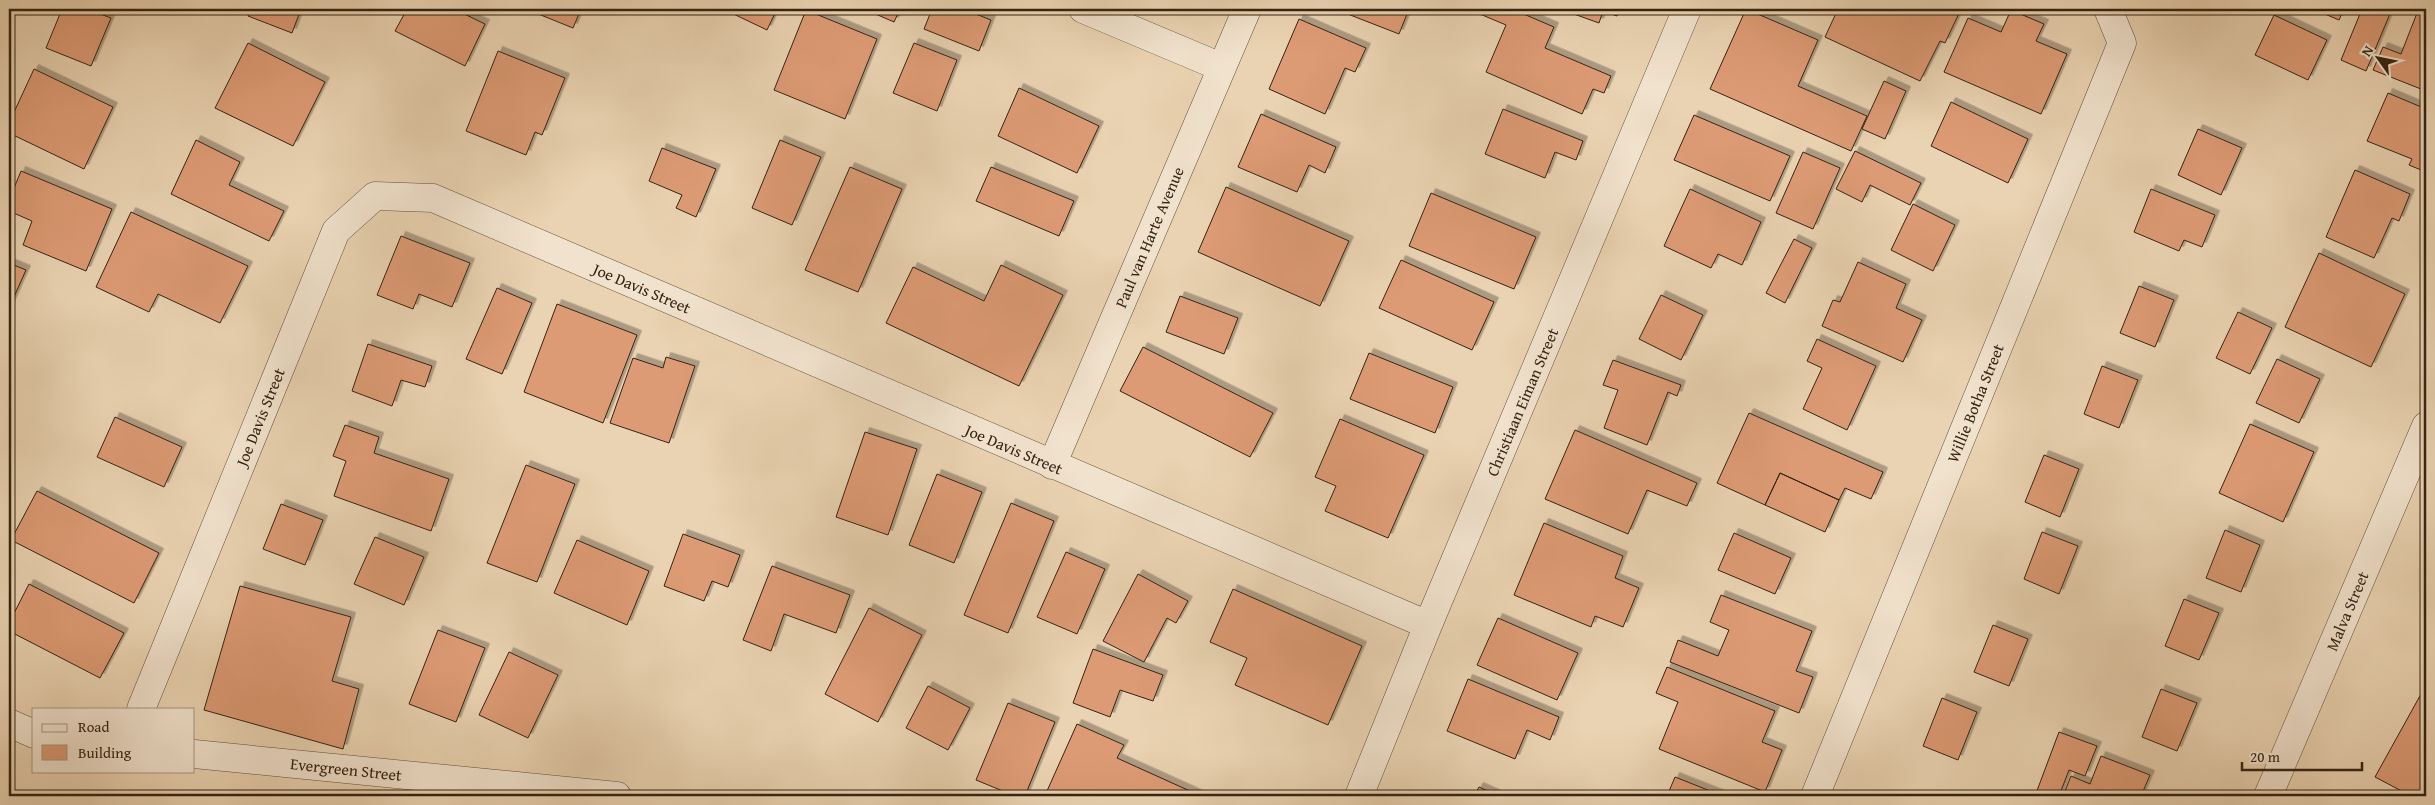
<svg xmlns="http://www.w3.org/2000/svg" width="2435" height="805" viewBox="0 0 2435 805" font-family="'Gentium Book Plus',serif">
<defs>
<filter id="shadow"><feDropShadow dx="4.5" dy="-4.5" stdDeviation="0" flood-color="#0004"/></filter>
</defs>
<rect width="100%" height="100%" fill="#ead3b2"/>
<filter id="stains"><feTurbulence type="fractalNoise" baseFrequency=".004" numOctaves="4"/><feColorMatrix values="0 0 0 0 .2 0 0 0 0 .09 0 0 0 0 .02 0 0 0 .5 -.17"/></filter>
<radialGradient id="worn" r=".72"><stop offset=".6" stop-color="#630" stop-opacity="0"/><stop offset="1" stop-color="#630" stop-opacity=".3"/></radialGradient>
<path fill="#dd9b75" stroke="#342413" filter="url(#shadow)" d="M62,9h25l24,9 -20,48 -45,-18z
M251,9h50l-9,24 -44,-17z
M407,9h47l31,15 -20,42 -70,-35z
M526,9h55l-8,19z
M723,9h54l-10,21z
M864,9h36l-6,13z
M932,9h31l28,11 -12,31 -55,-22z
M1341,9h68l-10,25 -59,-23z
M1468,9h44l42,18 -9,21 66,28 -7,17 -11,-4 -11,25 -96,-42 20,-47z
M1560,9h60l-3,7 -14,-5 -4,12z
M1746,9l72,31 -20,46 69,30 -16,35 -141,-62z
M1838,9h7l10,5 3,-5h103l-16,34 -5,-2 -20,40 -95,-44z
M2313,9h31l-5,11z
M2362,9h30l-26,62 -25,-11z
M806,10l71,29 -32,80 -71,-29z
M2011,10l33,14 -8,17 31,13 -26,60 -97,-42 24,-54 33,14z
M2417,13l9,3v75l-53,-21 10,-23 18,7z
M2274,15l53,25 -19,40 -53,-25z
M1299,19l67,29 -11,24 -10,-4 -20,46 -56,-25z
M248,43l77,39 -32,64 -78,-38z
M914,43l43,17 -20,51 -44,-18z
M498,51l67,27 -23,57 -7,-3 -9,23 -60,-24z
M34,69l79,38 -29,62 -75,-36v-10z
M1884,81l22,10 -21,48 -23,-10z
M1019,88l80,38 -22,47 -79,-37z
M2388,93l38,16v63l-17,-7 3,-6 -45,-18z
M1951,102l77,37 -20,44 -77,-37z
M1503,109l80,32 -7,19 -21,-8 -10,26 -60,-24z
M1261,114l75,33 -11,26 -16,-8 -12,27 -59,-25z
M1694,115l96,41 -20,45 -96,-41z
M2198,129l44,19 -21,47 -43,-20z
M196,140l44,22 -11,23 55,26 -15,30 -98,-47z
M780,140l41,17 -29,68 -40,-17z
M662,148l54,21 -20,48 -20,-9 6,-13 -33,-14z
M1855,151l66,32 -11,22 -40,-20 -8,17 -26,-13z
M1803,152l37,16 -27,61 -37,-16z
M850,167l52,22 -44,103 -53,-22z
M991,167l83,34 -15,35 -83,-35z
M2355,170l55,24 -11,27 -7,-3 -18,40 -48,-21z
M21,171l91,38 -26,62 -63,-26 9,-24 -23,-10v-11z
M1226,187l123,54 -29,65 -122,-54z
M1690,189l71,33 -19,43 -24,-11 -7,14 -47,-22z
M2151,189l64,26 -13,32 -18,-7 -5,11 -45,-19z
M1431,193l105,44 -22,52 -105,-43z
M1913,204l42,21 -22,46 -42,-21z
M131,212l117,54 -28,57 -62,-29 -9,18 -53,-25z
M401,236l69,27 -18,44 -33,-13 -6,15 -36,-14z
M1794,239l18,9 -27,55 -19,-10z
M2319,253l86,41 -34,73 -86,-40z
M1401,260l93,42 -22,48 -93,-42z
M1858,262l48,22 -10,24 26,12 -19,42 -81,-36 11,-26 7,2z
M9,263l17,7 -17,38z
M1001,265l62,30 -44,91 -133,-63 27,-56 71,34z
M2139,286l35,14 -19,47 -35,-14z
M497,288l35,15 -30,71 -36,-15z
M1661,295l42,20 -22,45 -42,-21z
M1180,296l58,22 -14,36 -58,-22z
M557,304l80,31 -34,88 -79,-31z
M2238,312l34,16 -22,46 -34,-16z
M1817,339l59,27 -29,64 -44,-21 19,-41 -15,-7z
M368,344l64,22 -7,21 -24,-7 -9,26 -40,-15z
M1143,347l130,66 -23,44 -130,-66z
M1369,353l84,34 -18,46 -85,-34z
M666,357l29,9 -26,77 -59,-20 23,-65 30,10z
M2277,359l43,20 -21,44 -43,-20z
M1613,360l68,25 -4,11 -9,-4 -21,53 -43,-17 14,-38 -15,-5z
M2102,366l36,14 -19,48 -35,-14z
M1749,413l134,59 -12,27 -26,-11 -6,12 -59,-27 -15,32 -48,-22z
M115,417l67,30 -18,40 -67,-30z
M1340,419l84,36 -36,83 -63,-27 11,-25 -21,-9z
M2250,424l64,28 -31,70 -64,-29z
M345,425l34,12 -5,16 75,26 -18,52 -97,-35 12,-35 -13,-5z
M1575,430l122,53 -10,23 -40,-16 -19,44 -83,-35z
M865,432l52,17 -29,86 -52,-18z
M2044,455l35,14 -19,48 -35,-15z
M526,465l49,19 -38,98 -50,-19z
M1780,473l59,27 -14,32 -60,-27z
M937,474l45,18 -28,71 -45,-18z
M37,491l122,62 -25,50 -123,-63z
M1011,503l43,18 -46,112 -44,-18z
M281,504l42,16 -18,45 -42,-16z
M1544,523l79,33 -8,22 24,10 -16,39 -28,-11 -4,11 -77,-32z
M2225,530l35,15 -19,47 -35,-14z
M2042,532l36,14 -19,48 -35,-15z
M1734,533l57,25 -16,36 -57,-24z
M683,534l57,21 -12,32 -16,-6 -8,20 -40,-15z
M375,537l49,20 -20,48 -50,-21z
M577,540l72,31 -22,54 -73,-32z
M1066,552l39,17 -28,65 -40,-17z
M772,566l78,29 -14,38 -52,-19 -13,37 -28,-11z
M1138,574l50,27 -12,22 -9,-5 -23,44 -41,-21z
M29,584l95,49 -24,45 -91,-47v-8z
M240,586l111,31 -19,64 27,8 -16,60 -139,-39z
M1233,589l129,57 -34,79 -93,-40 12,-27 -37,-16z
M1721,595l91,36 -16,40 17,6 -14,36 -129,-51 8,-22 40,16 11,-26 -19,-8z
M2184,599l35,14 -20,47 -34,-14z
M869,608l53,27 -44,87 -53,-28z
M1498,618l80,35 -21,47 -80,-35z
M1993,625l35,14 -19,47 -35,-14z
M438,630l47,18 -29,74 -47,-18z
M1093,649l70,26 -10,26 -33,-11 -10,27 -37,-14z
M509,652l49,23 -30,63 -49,-23z
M1667,667l108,44 -13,31 20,8 -17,42 -106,-43 19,-47 -22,-9z
M1468,679l91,38 -9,23 -23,-10 -12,29 -68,-28z
M2426,685v101l-6,10h-9l-36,-19z
M928,686l42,22 -22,42 -42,-22z
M2161,689l36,14 -20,48 -35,-14z
M1942,698l35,14 -19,48 -35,-14z
M1008,703l47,19 -30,74h-10l-39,-16z
M1077,724l47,21 -7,13 84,38h-143l-11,-5z
M2059,732l38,14 -12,30 -16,-6 -10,26h-24z
M2101,756l49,19 -9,21h-78l8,-20 19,8z
M1675,777l48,19h-56z
M1479,787l20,9h-25z"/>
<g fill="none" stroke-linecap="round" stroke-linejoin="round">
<defs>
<path id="minor" d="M1083,9l138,58
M1052,465l195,-456
M141,709l195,-478 39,-35 58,2 995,427
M9,723l25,11
M194,754l423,42
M1359,796l69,-171 259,-616
M1815,796l307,-753 -14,-34
M2268,796l158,-370"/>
</defs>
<use href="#minor" stroke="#62503b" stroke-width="29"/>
<use href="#minor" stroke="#f1e2cd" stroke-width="28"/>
</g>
<g text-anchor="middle" stroke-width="4.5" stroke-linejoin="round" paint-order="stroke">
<g font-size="16" fill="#342413" stroke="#f1e2cd">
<text transform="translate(1149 237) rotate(-67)" y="6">Paul van Harte Avenue</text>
<text transform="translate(642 288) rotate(23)" y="6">Joe Davis Street</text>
<text transform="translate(1522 402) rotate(-67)" y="6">Christiaan Eiman Street</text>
<text transform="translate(1975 403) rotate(-68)" y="6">Willie Botha Street</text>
<text transform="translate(260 417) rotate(-68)" y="6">Joe Davis Street</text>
<text transform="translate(1014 449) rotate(23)" y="6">Joe Davis Street</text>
<text transform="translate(2347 611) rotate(-67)" y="6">Malva Street</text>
<text transform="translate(346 769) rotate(6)" y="6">Evergreen Street</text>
</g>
</g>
<rect width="2435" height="805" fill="none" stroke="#ead3b2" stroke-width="30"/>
<rect x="10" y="10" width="2415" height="785" fill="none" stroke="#342413" stroke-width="2.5"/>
<rect x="15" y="15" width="2405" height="775" fill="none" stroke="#342413"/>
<rect x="32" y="708" width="162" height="65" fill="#f1e2cd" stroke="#a59683"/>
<rect x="42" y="724" width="25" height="8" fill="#f1e2cd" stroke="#a59683"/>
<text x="78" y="732" font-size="15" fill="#342413">Road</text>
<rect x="42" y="745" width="25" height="15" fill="#dd9b75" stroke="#a59683"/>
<text x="78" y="758" font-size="15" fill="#342413">Building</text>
<g transform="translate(2378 58) rotate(303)" stroke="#f1e2cd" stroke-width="4" paint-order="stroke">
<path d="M0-4L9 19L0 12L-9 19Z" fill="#342413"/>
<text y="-8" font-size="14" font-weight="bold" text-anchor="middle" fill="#342413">N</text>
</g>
<path d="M2242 762v8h120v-8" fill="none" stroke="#342413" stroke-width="2.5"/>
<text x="2250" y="762" font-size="15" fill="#342413" stroke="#f1e2cd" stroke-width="4" paint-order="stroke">20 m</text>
<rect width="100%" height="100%" filter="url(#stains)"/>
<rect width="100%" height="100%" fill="url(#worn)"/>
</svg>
